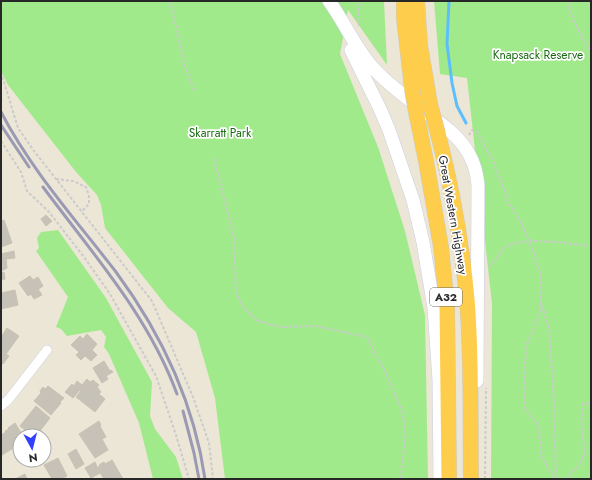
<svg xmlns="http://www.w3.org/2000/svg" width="592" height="480" viewBox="0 0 592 480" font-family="Jost,sans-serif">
<rect width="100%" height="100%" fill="#ece6d7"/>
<path fill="#a1ea8c" d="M1,1h383l3,64 -39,-55 -8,44 38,93 27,84 20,84 3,164h-203l-10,-81 -19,-66 -28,-24 -63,-80 -4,-23 -4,-10 -21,-23 -68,-87 -7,-14z
M434,1h157v478h-100l1,-175 -25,-226 -27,-4z
M58,230l48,68 46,84 -2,34 5,13 21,28 7,22h-30l-14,-56 -30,-69 -5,-7 2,-10 -5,-7 -34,6 -6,-7 -5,-2 12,-30 -32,-46 3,-3 -2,-10 4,-6z"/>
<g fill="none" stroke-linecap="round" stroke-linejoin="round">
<path stroke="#5cbffc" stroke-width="3" d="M449,1l-2,43 5,39 5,23 9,17"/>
</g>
<path fill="#c7c2b7" stroke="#c7c2b1" d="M46,215l6,6 -6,5 -5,-7z
M4,220l8,23 -11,4v-26z
M14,251l1,7 -9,1 1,9 -6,3v-17z
M4,272l1,7 -4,1v-7z
M30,276l3,4 5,-3 5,9 -15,10 -9,-13z
M38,289l4,6 -8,4 -3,-5z
M15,290l3,15 -17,4v-16z
M7,328l12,8 -13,18 3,2 -6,8 -2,-1v-26z
M87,334l10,10 -5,6 5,5 -6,6 -6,-5 -4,4 -5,-5 3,-3 -8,-7 9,-9 3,3z
M104,361l6,10 1,-1 2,2 -7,4 2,3 -6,4 -9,-15z
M87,379l3,3 3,-2 6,5 -2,2 4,5 -2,2 6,5 -10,13 -19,-15 5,-6 -1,-1 -7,8 -8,-6 7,-8 2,2 3,-5 5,4z
M48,386l16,12 -4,4 1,1 -10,12 -17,-14 7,-8 -1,-2 3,-4 2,2z
M36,406l14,12 -14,18h-3l-13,-10z
M99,421l2,4 -1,1 6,11 -4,2 6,11 -13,8 -16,-24z
M15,423l8,13h-3v8l-18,11 -1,-20 5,-3 -1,-1 4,-2 -1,-1z
M76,449l8,15 -8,5 -8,-15z
M58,458l9,18 -6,3h-9l-8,-14z
M112,460l11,19h-19l-7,-11 3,-2 -1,-1 5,-3 1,2z
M95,462l5,11 -9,5 -6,-10z
M25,474l2,5h-9l-1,-1z"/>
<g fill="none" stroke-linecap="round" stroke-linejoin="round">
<defs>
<path id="minor" d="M1,406l8,-7 38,-49"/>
<path id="secondary" d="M329,1c16,22 27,49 46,69 16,17 36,31 54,45 16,11 32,23 41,41 5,9 7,19 8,29l-1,196
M351,50l29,59 9,21 24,70 10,42 11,66 5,72 1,99"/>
<path id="trunk" d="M404,1v17l8,71
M417,1l3,44 10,59
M417,117l9,44 15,86 6,59 2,173
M438,134c14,54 24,110 29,165 5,60 3,120 4,180"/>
</defs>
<use href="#minor" stroke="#cccee3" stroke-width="10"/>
<use href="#secondary" stroke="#cccee3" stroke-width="14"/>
<use href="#trunk" stroke="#cbcbcb" stroke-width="16"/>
<path stroke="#cbcbcb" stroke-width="2" stroke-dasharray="3 2" stroke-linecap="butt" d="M170,1l16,69 8,21
M568,1c2,16 14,38 23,51
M359,26l-1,-11 2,-14
M1,72l17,56 16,23 118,150 41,96 16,46 4,36
M469,135l3,-5 5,2 15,27 13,32 3,12 6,7 16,31 11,35v27l8,25 1,12 4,65 2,74
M1,141l20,31 6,19 22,21 35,45 26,37 46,82 20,59 13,44
M214,159l20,78 2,55 6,14 14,14 13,4 12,3 34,-1 52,11c12,25 32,57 37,84 2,14 -1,44 -4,58
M56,179l17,2 13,6 3,9v8l-8,8
M489,267c5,-6 10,-13 16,-19 15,-13 67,-4 86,-2
M541,304l-2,12 -12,28 -3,25 1,40 14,17 2,31 15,22
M485,479l1,-91
M566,479l13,-14 6,-12 -4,-31 2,-18 4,-1 4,1"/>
<use href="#minor" stroke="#fff" stroke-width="9"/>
<use href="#secondary" stroke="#fff" stroke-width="13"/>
<use href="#trunk" stroke="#ffcd4c" stroke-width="15"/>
<path stroke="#9a9ab5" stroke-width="3" d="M1,112c30,58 75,108 115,160 45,61 78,131 89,207
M1,125l28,42
M43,187c49,66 105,128 134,207
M183,411l11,42 5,26"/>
<defs>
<path id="trunk-bridge" d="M412,89l5,28
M430,104l8,30"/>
</defs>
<use href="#trunk-bridge" stroke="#cbcbcb" stroke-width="16" stroke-linecap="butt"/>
<use href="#trunk-bridge" stroke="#ffcd4c" stroke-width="15"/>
</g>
<g text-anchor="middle" stroke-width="3.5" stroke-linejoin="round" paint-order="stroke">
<rect fill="#fff" stroke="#686868" stroke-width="1" x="430" y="288" width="32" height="18" rx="3"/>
<g font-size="11" font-weight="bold" fill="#282828">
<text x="446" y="301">A32</text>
</g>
<g font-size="12" fill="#196b11" stroke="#fff">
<text x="538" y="59">Knapsack Reserve</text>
<text x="220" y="137">Skarratt Park</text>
</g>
<g font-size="12" fill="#282828" stroke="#fff">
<text transform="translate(453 215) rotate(80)" y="4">Great Western Highway</text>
</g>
</g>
<rect width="592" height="480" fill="none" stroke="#282828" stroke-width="4"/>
<g transform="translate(32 448) rotate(173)"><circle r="19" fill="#ffffff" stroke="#a9a9a9"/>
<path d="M0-3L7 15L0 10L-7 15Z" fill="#313fff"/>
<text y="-6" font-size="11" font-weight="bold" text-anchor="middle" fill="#282828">N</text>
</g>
</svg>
